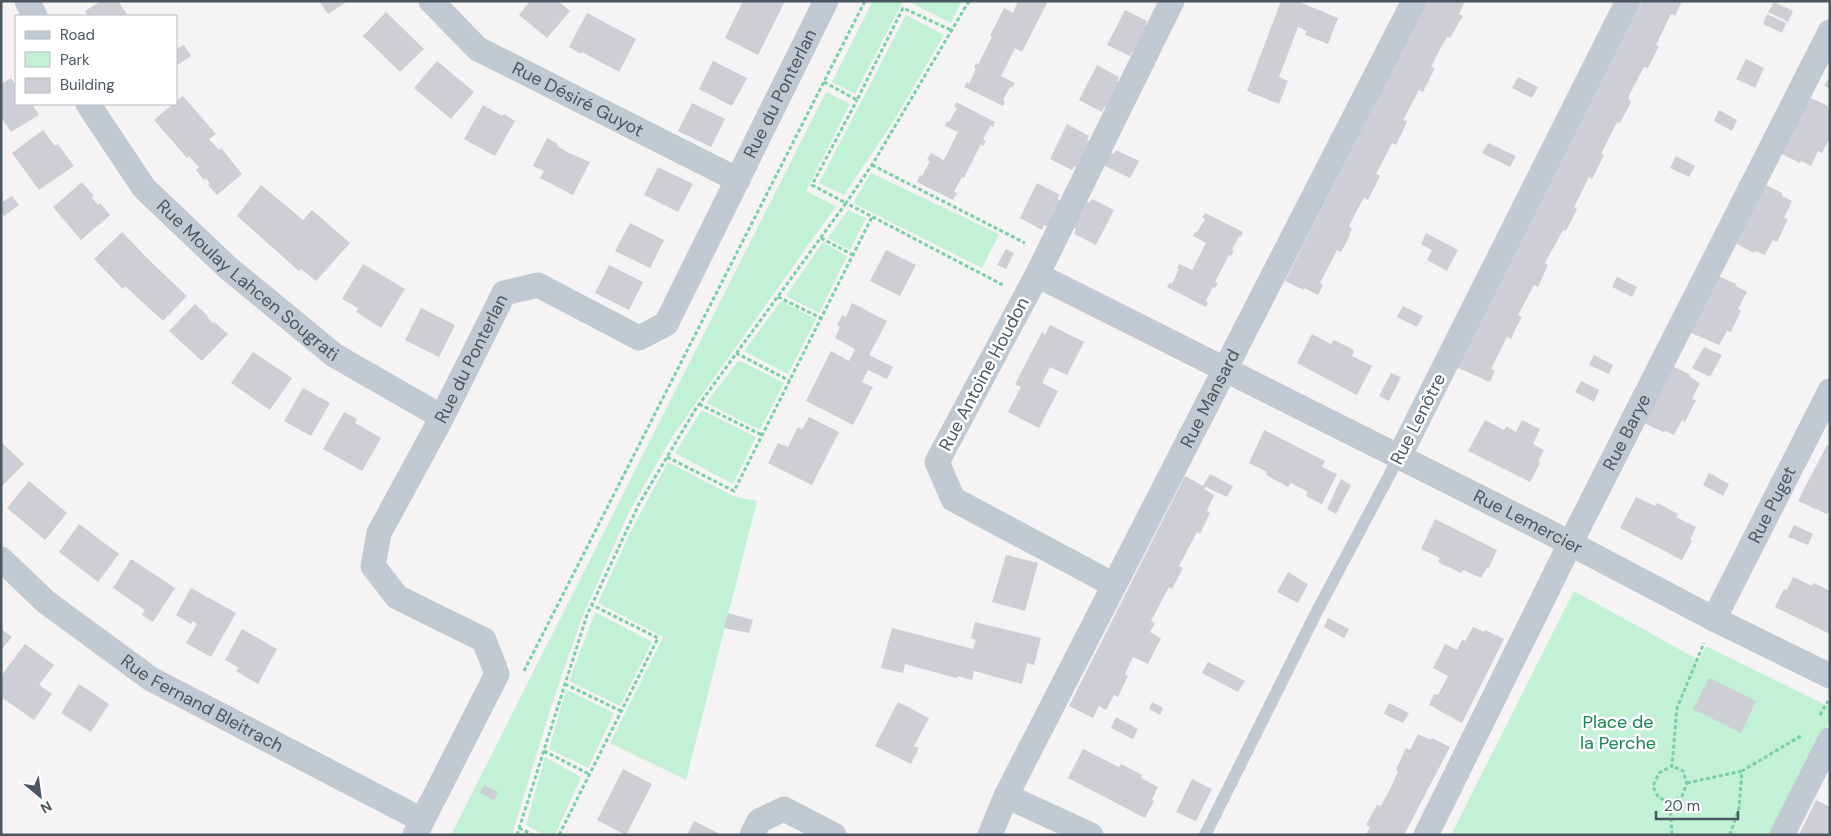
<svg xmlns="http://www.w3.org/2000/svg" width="1831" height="836" viewBox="0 0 1831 836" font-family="'DM Sans',sans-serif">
<rect width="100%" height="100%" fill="#f5f3f3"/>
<path fill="#c3f1d5" d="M873,1h30l-48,93 -23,-12z
M907,1h55l-11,22z
M906,15l38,20 -49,84 -51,76 -25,-12z
M826,92l24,12 -44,87 30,15 -162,228 -45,78 -48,108 -30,87 -39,128h-61z
M871,173l128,61 -17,34 -129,-65z
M848,210l18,8 -16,32 -22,-12z
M823,242l24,14 -28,57 -33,-17z
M781,301l35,18 -28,55 -44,-23z
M739,360l45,23 -24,47 -54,-27z
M702,410l54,27 -23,47 -58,-31z
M668,462l65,34 24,5 -71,279 -76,-37 53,-106 -65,-34 31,-68z
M1574,591l125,69 7,-14 124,61v14l-57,114h-322z
M595,612l57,30 -32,64 -51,-25z
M566,689l48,24 -26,55 -39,-19z
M545,757l36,20 -26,58h-11l-18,-10z"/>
<path fill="#cdcfd5" d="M101,1h17l10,15h-40l-3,-5z
M319,1h29l-20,13z
M530,1h28l12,10 -23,27 -28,-23z
M743,1h42l-27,54 -33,-17z
M1018,1h30l-26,51 -7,-4 -14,28 14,7 -3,5 -2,-1 -7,13 2,2 -2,4 -39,-19 3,-5 2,2 7,-15 -2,-1 2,-5 2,2 14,-28 -2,-1 14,-28 9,5z
M1281,1h16l41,17 -10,26 -23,-9 2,-4 -9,-4 -19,50 9,4 -9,23 -32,-13z
M1427,1h38l-6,13 4,2 -13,22 -3,-1 -8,14 -8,16 4,1 -12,24 -4,-2 -16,30 4,1 -5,12 -6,12 -4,-2 -16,31 4,2 -12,24 -4,-3 -15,29 3,3 -5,12 -6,11 -4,-2 -17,33 3,2 -5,10 -14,-7v2l-19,-9z
M1642,1h40l-7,15 -4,-2 -15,31 3,1 -11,22 -4,-1 -8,15 -8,16 3,4 -11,21 -3,-1 -16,32 3,1 -12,24 -3,-2 -15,30 3,2 -11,22 -3,-1 -18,33 3,2 -10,22 -4,-2 -16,30 4,2 -6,11 -5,11 -4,-2 -16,32 4,2 -5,11 -34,-15z
M1774,2l19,9 -5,11 -20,-10z
M1125,10l22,11 -2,5 4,2 -13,26 -4,-2 -2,4 -23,-11z
M386,12l38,37 -24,23 -37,-36z
M587,13l49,26 -17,33 -37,-20 -1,2 -12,-7z
M1767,14l19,9 -4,10 -19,-9z
M184,45l7,11 -15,10v-17z
M1746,59l18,9 -9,20 -19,-9z
M437,61l37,31 -23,27 -37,-31z
M713,61l34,17 -15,28 -33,-17z
M1097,65l22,12 -2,4 4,2 -13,26 -4,-2 -2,5 -23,-12z
M1830,76v13l-6,-3z
M1518,77l20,10 -6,11 -20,-10z
M11,78l5,8v18h16l7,11 -28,17 -10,-15v-33z
M183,96l33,38 -7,5 10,11 2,-2 21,26 -25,21 -9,-10 2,-1 -4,-6 -2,2 -8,-10 3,-3 -10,-11 -2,2 -33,-38 19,-16h3v-3z
M1809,97l19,9v2l2,1v29l-8,15 -4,-2 -7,15 -10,-5 -1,2 -20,-10z
M956,102l39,20 -2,5 -2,-2 -8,14 3,2 -3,5 -2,-2 -17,34 -2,-1 -8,15 3,1 -4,7 -36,-18 3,-7 2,1 8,-15 -3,-1 4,-7 13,7 14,-28 -13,-6 2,-5 2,1 8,-14 -3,-1z
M692,103l33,16 -14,28 -33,-16z
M483,105l19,11 2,-2 11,7 -20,35 -31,-17z
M1719,110l18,10 -5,11 -18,-10z
M1067,124l22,12 -2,4 5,2 -14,26 -4,-2 -2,4 -22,-11z
M43,130l12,16 3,-2 16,22 -35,24 -27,-37z
M547,138l11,6 -1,2 12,7 21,9 -17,33 -33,-17 4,-7 -11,-5z
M1488,143l28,13 -6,11 -28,-14z
M1116,150l23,11 -9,17 -27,-13 7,-13 4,2z
M1676,156l19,10 -6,11 -19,-9z
M658,167l35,17 -15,28 -34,-17z
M82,182l12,14 -2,2 6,7 2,-2 10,12 -29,25 -28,-33z
M1037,183l23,12 -3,4 5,2 -13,26 -5,-2 -2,5 -22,-12z
M1764,184l18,9v3l10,5 -8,17 4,1 -11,23 -4,-2 -8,15 -9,-4 -2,2 -19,-10z
M261,185l42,35 9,-10 38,33 -34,38 -15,-12 -2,2 -62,-55z
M12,196l7,9 -15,11 -3,-4v-9z
M1092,199l22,11 -18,35 -22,-11 2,-5 -4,-2 13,-26 5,2z
M1205,213l38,19 -2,5 -2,-1 -7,14 2,1 -3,5 -2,-1 -14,27 3,1 -3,5 -2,-1 -7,14 2,1 -2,5 -39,-20 3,-5 2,2 7,-15h-2l2,-5 13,6 14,-27 -13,-7 2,-4h2l8,-13 -3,-1z
M630,223l34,17 -14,28 -35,-17z
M122,232l29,30 36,34 -24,25 -38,-35 -2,3 -29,-30z
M1426,233l32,17 -11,21 -20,-11 5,-10 -11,-6z
M1006,249l8,4 -8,16 -9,-4z
M886,250l30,15 -16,31 -30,-15z
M363,264l42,25 -24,39 -25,-16 2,-4 -16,-9z
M609,265l34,17 -14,28 -34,-17z
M1718,276l18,8v2l11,6 -9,17 3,2 -10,21 -4,-1 -8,14 -30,-13z
M1617,277l20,10 -5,10 -20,-10z
M852,303l35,18 -18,34 24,12 -6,12 -19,-9 -6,12 11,5 -20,38 -47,-24 25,-50 18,10 6,-12 -20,-11 5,-11 -3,-2 5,-10 4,2z
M195,304l13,12 -1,1 6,6 1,-1 14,12 -26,27 -33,-30z
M1403,306l20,10 -6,11 -20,-10z
M421,308l34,17 -16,32 -34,-17z
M1050,325l34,17 -17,33 -17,-8 -8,16 16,8 -19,37 -31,-16 13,-25 -6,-3 27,-52 3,3z
M1312,334l19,10 3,-4 20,10 -2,6 20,10 -15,29 -60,-32z
M1704,347l18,8 -12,22 -18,-9z
M253,352l39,26 -22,32 -39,-27z
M1594,355l19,10 -4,9 -20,-9z
M1672,366l17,8 1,3 10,6 -8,16 4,1 -11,22 -3,-2 -8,15 -9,-4 -2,1 -19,-9z
M1391,373l10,4 -12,24 -10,-5z
M1581,381l18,9 -5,12 -19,-10z
M303,388l27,15 -19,33 -27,-15z
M344,412l13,7 -2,4 26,15 -19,33 -39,-22z
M809,417l30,15 -27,53 -44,-22 10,-20 10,4 10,-20 4,3z
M1485,420l19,10 2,-4 10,6 6,-12 18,9 -7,15 11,6 -6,12 2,1 -10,19 -62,-31z
M1264,430l61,31 -3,6 15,7 -15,30 -16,-8 2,-4 -17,-9 -3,4 -22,-12 1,-3 -18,-9z
M1,442l23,22 -23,23z
M1827,445l3,1v63l-3,5 -29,-13z
M1709,473l20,11 -6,12 -20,-11z
M1210,474l23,12 -6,11 -21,-10 -2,2 10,6 -7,16 3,2 -10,21 -3,-2 -18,34 4,2 -11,21 -3,-2 -18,34 4,2 -5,9 11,6 -13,26 -15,-7 -8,17 3,2 -10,21 -4,-2 -8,15 -7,-4 -6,12 -24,-12 116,-230 18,10z
M1341,479l10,6 -15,29 -9,-5z
M29,481l38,32 -22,27 -38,-32z
M1636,497l19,9 2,-3 21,11 -2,3 20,10 -6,13 2,1 -10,19 -62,-32z
M1435,519l62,31 -8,18h-2l-6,10 -18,-8 -2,3 -23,-11 2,-4 -19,-9z
M79,524l40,30 -21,28 -39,-30z
M1794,525l19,9 -5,11 -20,-8z
M1006,555l32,8 -13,48 -33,-9z
M131,559l44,29 -22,34 -11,-7 3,-5 -32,-22z
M1288,572l20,12 -10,19 -21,-11z
M1793,577l19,9 2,-3 16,8v43l-55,-27 9,-18 3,1z
M191,588l45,25 -25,44 -25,-14 11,-19 -4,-3 -2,3 -15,-9z
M728,613l25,7 -4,13 -25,-5z
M1328,618l21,11 -5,9 -20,-11z
M975,622l66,16 -7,27 -7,-2 -5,21 -48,-13 -2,9 -14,-4 -2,2 -51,-14 -2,9 -22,-5 11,-40 81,21 3,-9 -5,-2z
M1473,627l11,5 1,-2 19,9 -42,84 -33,-18 5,-11 4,1 10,-19 -15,-8 12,-24 12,6 5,-10 3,1z
M1,629l11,8 -11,13z
M242,629l35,20 -19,35 -22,-13 3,-3 -14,-8z
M25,644l29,21 -15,20 13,9 -18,26 -33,-23v-21z
M1208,662l37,19 -7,11 -36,-19z
M1709,678l47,23 -15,32 -48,-24z
M79,684l30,20 -18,28 -30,-19z
M898,702l31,16 -15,28 5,2 -8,16 -36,-18z
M1152,702l11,6 -3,7 -11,-6z
M1389,703l20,10 -6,10 -19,-9z
M1116,717l22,12 -5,10 -22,-11z
M1418,734l13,6 1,-2 18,9 -46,88h-38l4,-8 -4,-2 11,-20 4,1 9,-17 8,-17 -2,-2 10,-22 4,2z
M1083,749l36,18 2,-3 21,11 -1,3 17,9 -6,12 2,2 -9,17 -77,-40z
M623,769l29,15 -26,51 -29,-15z
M1192,779l20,10 -16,32 -20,-9z
M484,785l14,7 -4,8 -14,-7z
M1816,800l14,7v28h-31z
M694,821l24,12 -1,2h-30z"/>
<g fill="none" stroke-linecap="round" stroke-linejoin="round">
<path stroke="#7ad0a6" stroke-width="3" stroke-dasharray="4 2.5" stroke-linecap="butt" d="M969,1l-97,164 -26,38 157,82
M824,82l33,18 46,-92 50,23
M872,165l153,78
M821,238l32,17
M778,297l43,21
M736,353l54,28
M699,404l63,31
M667,457l67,34 138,-274
M524,671l341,-670
M565,684l56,27
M1820,715l8,-14
M544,751l45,23
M1687,783l55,-12
M1670,803l12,-7 5,-13 -4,-12 -11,-5
M519,828l14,7
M517,835l70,-220 52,-111 56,-94 151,-207 -34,-18 45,-85
M559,835l99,-197 -66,-33
M1672,835l-2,-32 -12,-6 -5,-11 6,-13 13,-7 5,-58 27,-65
M1730,835l9,-27 3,-37 59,-35"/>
<path stroke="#c1cad2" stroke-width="12" d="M1205,835l111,-222 83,-156"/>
<g stroke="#c1cad2" stroke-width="25">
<path d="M27,1l8,15"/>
<path id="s1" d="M431,1l47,48 260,131"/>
<path id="s2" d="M1172,1l-135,274 500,251 177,93 116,57"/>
<path id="s3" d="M88,104l56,84 83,79 107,88 108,62"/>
<path d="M1037,275l-100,187 16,37 161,86"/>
<path d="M1399,457l229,-456"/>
<path id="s4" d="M1,559l45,43 105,77 271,141"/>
<path id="s5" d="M1714,619l116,-228"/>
<path d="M1006,796l85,39"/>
<path id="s6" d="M415,835l82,-161 -13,-34 -87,-43 -24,-31 6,-33 63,-116 62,-124 34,-8 101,53 27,-14 160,-323"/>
<path d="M752,835l7,-14 25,-12 50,26"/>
<path id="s7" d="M990,835l16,-39 408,-795"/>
<path id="s8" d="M1426,835l144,-291 260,-512"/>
<path d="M1782,835l48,-95"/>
</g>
</g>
<g text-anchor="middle" stroke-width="5" stroke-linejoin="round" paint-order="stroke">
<g font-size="18" fill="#4a5661" stroke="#fff">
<text dy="6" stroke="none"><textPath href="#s6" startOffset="1094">Rue du Ponterlan</textPath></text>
<text dy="6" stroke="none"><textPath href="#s1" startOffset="179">Rue Désiré Guyot</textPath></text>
<text dy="6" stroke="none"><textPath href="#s3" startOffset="240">Rue Moulay Lahcen Sougrati</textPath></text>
<text dy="6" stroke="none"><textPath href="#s6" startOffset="584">Rue du Ponterlan</textPath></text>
<text transform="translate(984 374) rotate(-62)" y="6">Rue Antoine Houdon</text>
<text dy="6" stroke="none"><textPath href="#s7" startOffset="489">Rue Mansard</textPath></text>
<text transform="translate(1418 419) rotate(-63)" y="6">Rue Lenôtre</text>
<text dy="6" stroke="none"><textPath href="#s8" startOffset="450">Rue Barye</textPath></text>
<text dy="6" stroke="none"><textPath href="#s5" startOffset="128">Rue Puget</textPath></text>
<text dy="6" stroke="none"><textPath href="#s2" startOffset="855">Rue Lemercier</textPath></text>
<text dy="6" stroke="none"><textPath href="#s4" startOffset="249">Rue Fernand Bleitrach</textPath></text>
</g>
<g font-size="18" fill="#17864f" stroke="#fff">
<text x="1618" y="728">Place de<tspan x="1618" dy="21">la Perche</tspan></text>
</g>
</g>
<rect width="1831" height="836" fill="none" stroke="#4a5661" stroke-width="5"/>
<rect x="15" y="15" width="162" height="90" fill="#ffffff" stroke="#b7bbc0"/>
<rect x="25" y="31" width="25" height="8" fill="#c1cad2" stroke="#b7bbc0"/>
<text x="60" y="40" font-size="15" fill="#4a5661">Road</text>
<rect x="25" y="52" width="25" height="15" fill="#c3f1d5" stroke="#b7bbc0"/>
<text x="60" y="65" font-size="15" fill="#4a5661">Park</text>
<rect x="25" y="78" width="25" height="15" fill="#cdcfd5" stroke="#b7bbc0"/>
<text x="60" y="90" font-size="15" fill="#4a5661">Building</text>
<g transform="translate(40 796) rotate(151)" stroke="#ffffff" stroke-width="4" paint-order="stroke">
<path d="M0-4L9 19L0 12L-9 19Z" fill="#4a5661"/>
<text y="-8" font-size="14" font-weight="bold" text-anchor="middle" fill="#4a5661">N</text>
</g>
<path d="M1656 811v8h82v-8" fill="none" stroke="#4a5661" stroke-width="2.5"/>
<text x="1664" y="811" font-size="15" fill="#4a5661" stroke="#ffffff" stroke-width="4" paint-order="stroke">20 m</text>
</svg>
